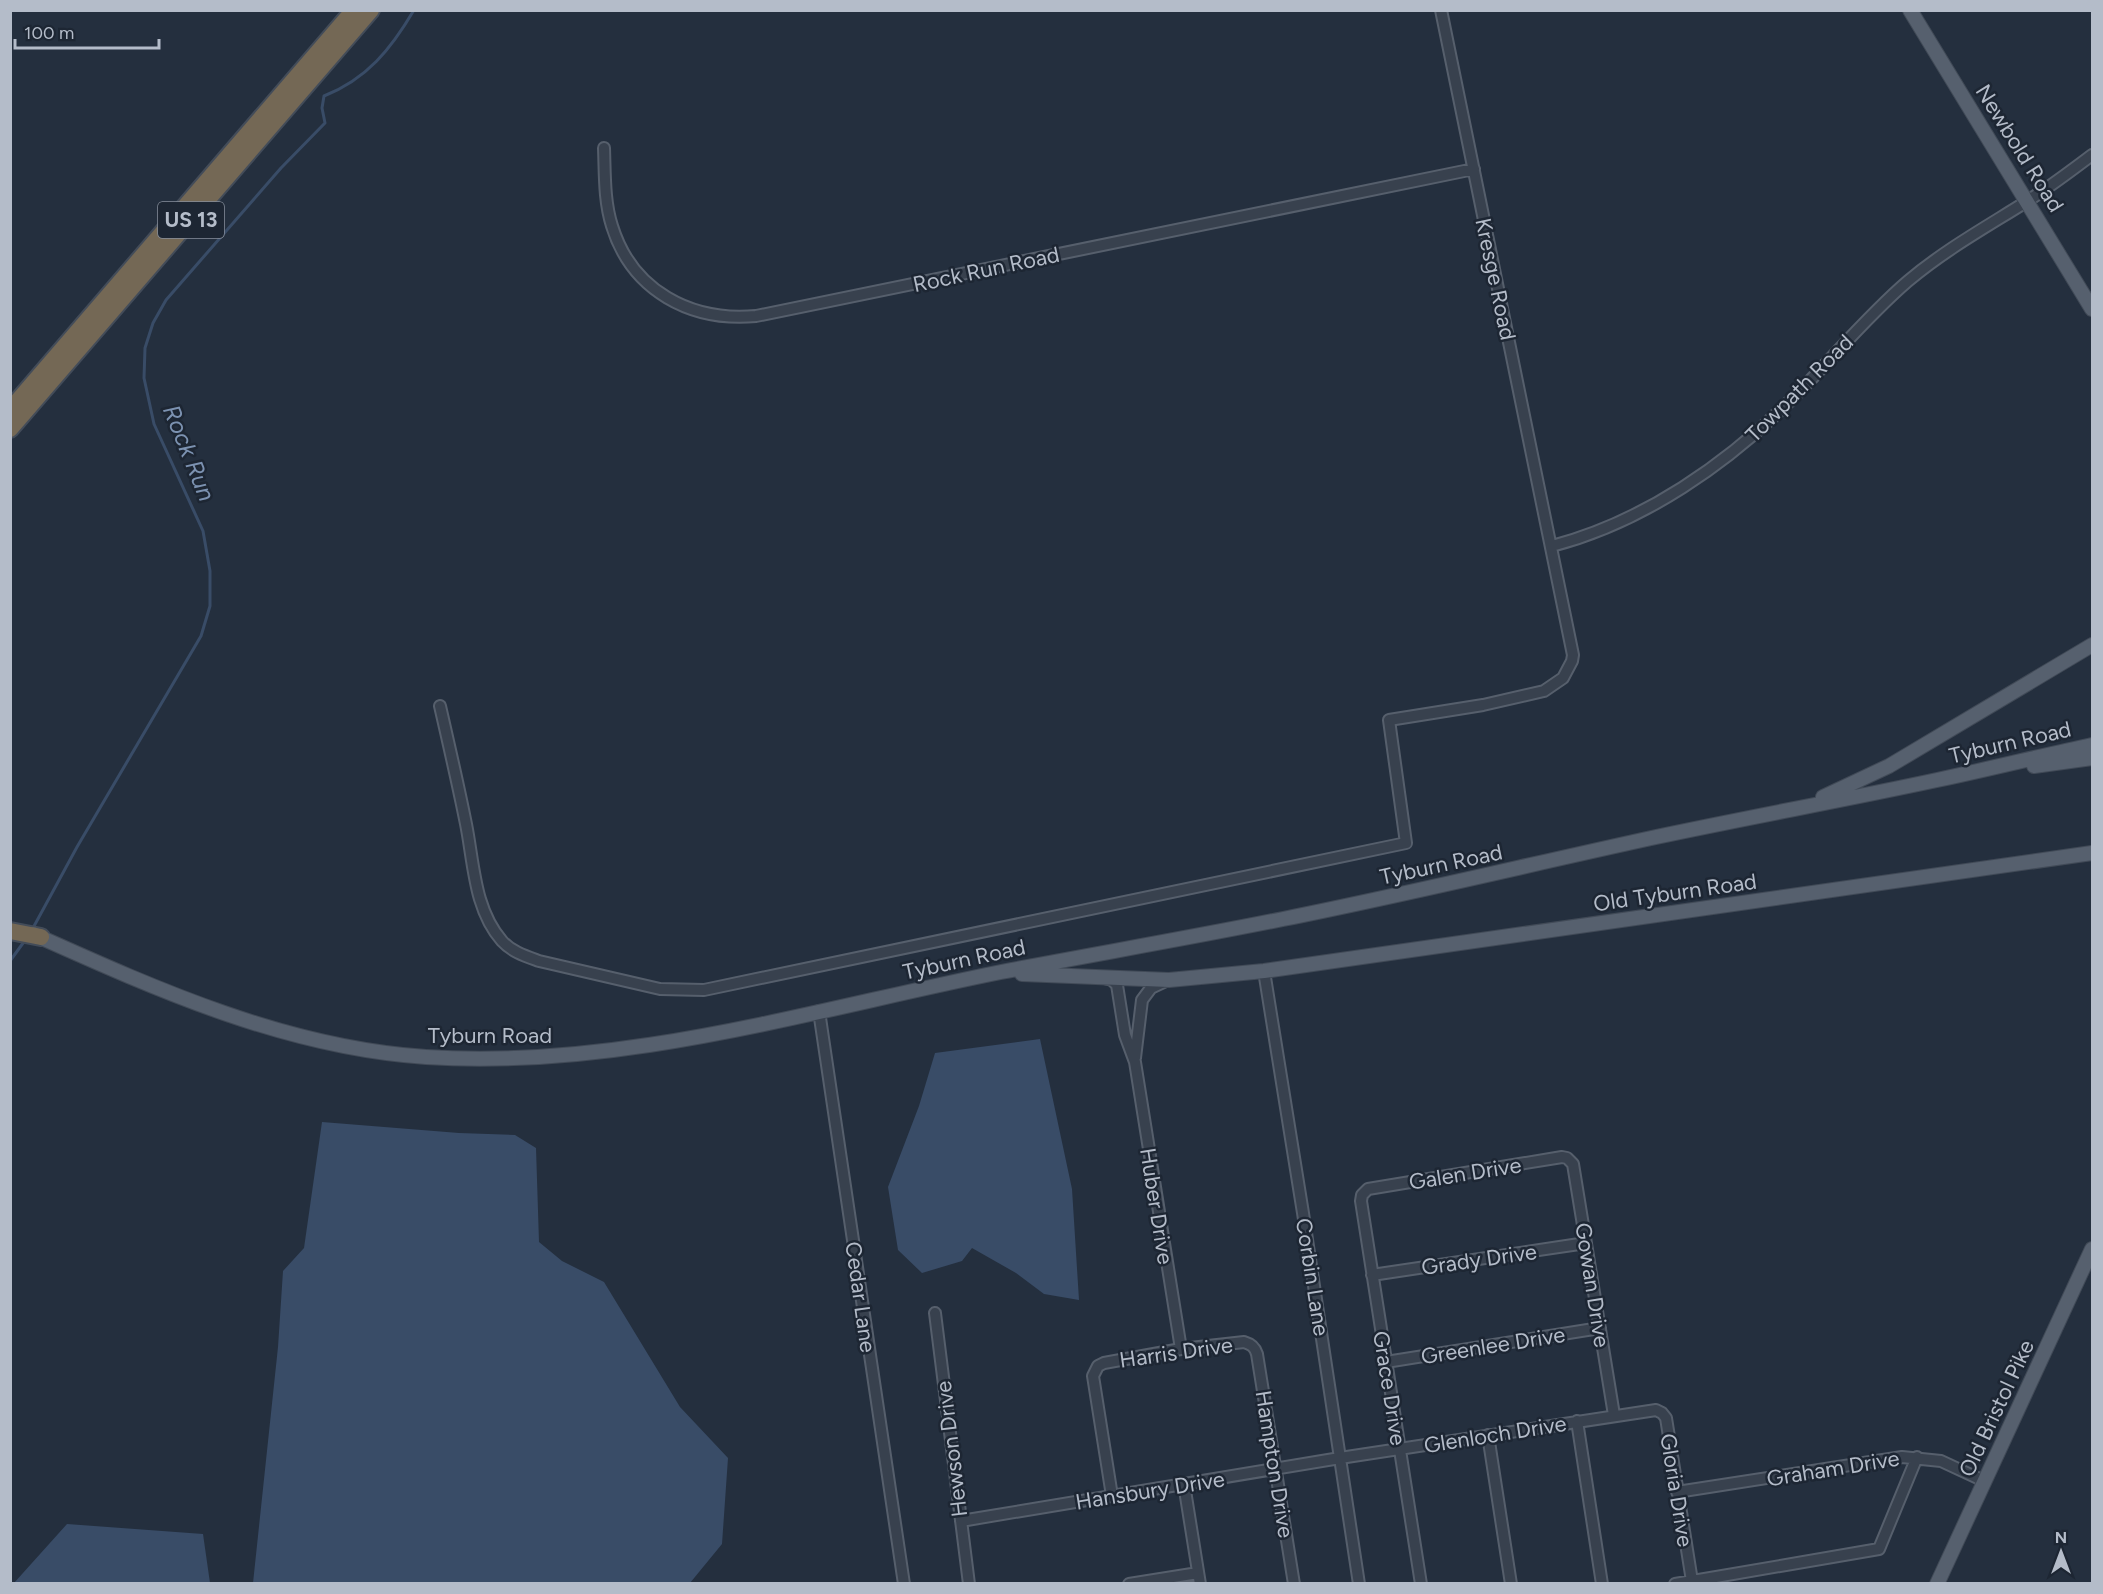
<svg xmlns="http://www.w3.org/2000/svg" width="2103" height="1594" viewBox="0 0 2103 1594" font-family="Figtree,sans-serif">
<rect width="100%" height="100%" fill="#242f3e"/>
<path fill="#394c67" d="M1040,1039l32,150 7,111 -35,-6 -28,-21 -44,-25 -10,13 -40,12 -24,-23 -10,-63 31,-81 16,-53z
M322,1122l137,11 56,2 21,13 3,94 23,19 42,21 76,125 48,51 -6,86 -32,39h-437l25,-236 5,-76 21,-23z
M67,1524l136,10 7,49h-196z"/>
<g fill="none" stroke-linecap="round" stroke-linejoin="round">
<path stroke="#394c67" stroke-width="3" d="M33,928l44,-81 124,-211 9,-30v-35l-7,-40 -49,-107 -10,-46 1,-30 8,-25 13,-23 115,-132 44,-45 -3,-15 2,-12c43,-17 67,-47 90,-86
M10,961l16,-22"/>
<defs>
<path id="minor" d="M604,148c1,26 0,53 8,78 20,65 79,96 144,90l718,-147
M1552,546c92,-24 175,-82 242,-149 38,-38 73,-81 114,-116 38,-32 80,-55 121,-81 22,-14 43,-30 63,-45
M440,706c9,39 18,78 26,118 8,40 8,85 36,117 10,11 23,15 37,20l121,28 44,1 702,-147 -17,-123 94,-15 61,-14 19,-13 9,-17 1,-6 -132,-645
M1264,971l39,242 56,371
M1104,978l8,2 5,5 8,50 10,27 46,287
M819,1011l85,573
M1135,1058l7,-58 9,-12 17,-8
M1372,1275l214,-32
M935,1313l34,271
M1386,1362l214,-34
M1577,1421l25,163
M1488,1435l23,149
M1184,1484l16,100
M1677,1492l225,-35 39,4 43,20
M1112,1496l-19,-120 5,-10 6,-3 77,-14 63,-7c7,2 11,5 13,12l37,230
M961,1521l379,-63 316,-48 6,3 4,5 26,163
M1129,1584l69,-11
M1421,1584l-60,-383 1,-6 6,-6 194,-32 5,1 6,6 41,251
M1675,1584l204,-35 38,-92"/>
<path id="major" d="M1910,10l182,299
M2034,766l58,-8
M1823,797l66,-31 203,-121
M33,934c125,56 254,114 393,123 194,13 386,-47 575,-85 94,-18 188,-34 282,-53 125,-25 249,-55 373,-82 94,-20 188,-37 281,-57 52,-11 104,-24 155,-35
M1022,974l147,6 95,-9 828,-118
M1937,1584l155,-335"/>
<path id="highway" d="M10,410l344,-400
M10,429l361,-419
M10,931l31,6"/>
</defs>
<use href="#minor" stroke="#565f6c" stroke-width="14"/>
<use href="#major" stroke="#414a57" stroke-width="16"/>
<use href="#highway" stroke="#434c59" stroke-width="20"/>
<use href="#minor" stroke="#38414e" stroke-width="10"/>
<use href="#major" stroke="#56606e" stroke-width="14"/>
<use href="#highway" stroke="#746855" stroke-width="16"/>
</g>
<g text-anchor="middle" stroke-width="5" stroke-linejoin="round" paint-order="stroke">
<rect fill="#1d2633" stroke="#878f9c" stroke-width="1.5" x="158" y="202" width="66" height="36" rx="4.5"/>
<g font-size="21" font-weight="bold" fill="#b4bcc9">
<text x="191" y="227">US 13</text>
</g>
<g font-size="22" fill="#b4bcc9" stroke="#1d2633">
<text transform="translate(2020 148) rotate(58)" y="8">Newbold Road</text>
<text transform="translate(986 269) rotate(-12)" y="8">Rock Run Road</text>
<text transform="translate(1496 279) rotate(78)" y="8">Kresge Road</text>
<text transform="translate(1799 388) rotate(-45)" y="8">Towpath Road</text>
<text transform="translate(2010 742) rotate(-13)" y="8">Tyburn Road</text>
<text transform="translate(1441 864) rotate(-12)" y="8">Tyburn Road</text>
<text transform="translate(1675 892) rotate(-8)" y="8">Old Tyburn Road</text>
<text transform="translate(964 959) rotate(-12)" y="8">Tyburn Road</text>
<text x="490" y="1043">Tyburn Road</text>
<text transform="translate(1465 1173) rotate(-9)" y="8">Galen Drive</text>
<text transform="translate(1157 1206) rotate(81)" y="8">Huber Drive</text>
<text transform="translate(1479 1259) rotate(-8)" y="8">Grady Drive</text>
<text transform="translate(1313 1277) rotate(81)" y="8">Corbin Lane</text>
<text transform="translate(1593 1285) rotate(81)" y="8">Gowan Drive</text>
<text transform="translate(861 1297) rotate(82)" y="8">Cedar Lane</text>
<text transform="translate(1493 1345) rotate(-9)" y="8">Greenlee Drive</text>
<text transform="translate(1176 1352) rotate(-8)" y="8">Harris Drive</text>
<text transform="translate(1390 1388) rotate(81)" y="8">Grace Drive</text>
<text transform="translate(1996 1408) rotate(-65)" y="8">Old Bristol Pike</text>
<text transform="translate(1495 1434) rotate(-9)" y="8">Glenloch Drive</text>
<text transform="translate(951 1449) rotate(-97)" y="8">Hewson Drive</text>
<text transform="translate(1275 1464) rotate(81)" y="8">Hampton Drive</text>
<text transform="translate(1833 1468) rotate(-9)" y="8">Graham Drive</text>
<text transform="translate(1150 1490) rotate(-9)" y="8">Hansbury Drive</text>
<text transform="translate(1677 1490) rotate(81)" y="8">Gloria Drive</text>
</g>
<g font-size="24" font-style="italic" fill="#7c92b1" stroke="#1d2633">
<text transform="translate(189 453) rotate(68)" y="8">Rock Run</text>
</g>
</g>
<rect width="2103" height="1594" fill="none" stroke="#b4bcc9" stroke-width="24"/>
<g transform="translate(2061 1552)" stroke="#1d2633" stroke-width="4.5" paint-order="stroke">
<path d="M0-4.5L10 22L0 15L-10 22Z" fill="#b4bcc9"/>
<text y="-9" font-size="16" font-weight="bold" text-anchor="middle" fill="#b4bcc9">N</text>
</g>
<path d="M15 39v9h144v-9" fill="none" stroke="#b4bcc9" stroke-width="3"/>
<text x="24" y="39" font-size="18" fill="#b4bcc9" stroke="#1d2633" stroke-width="4.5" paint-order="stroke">100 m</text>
</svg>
